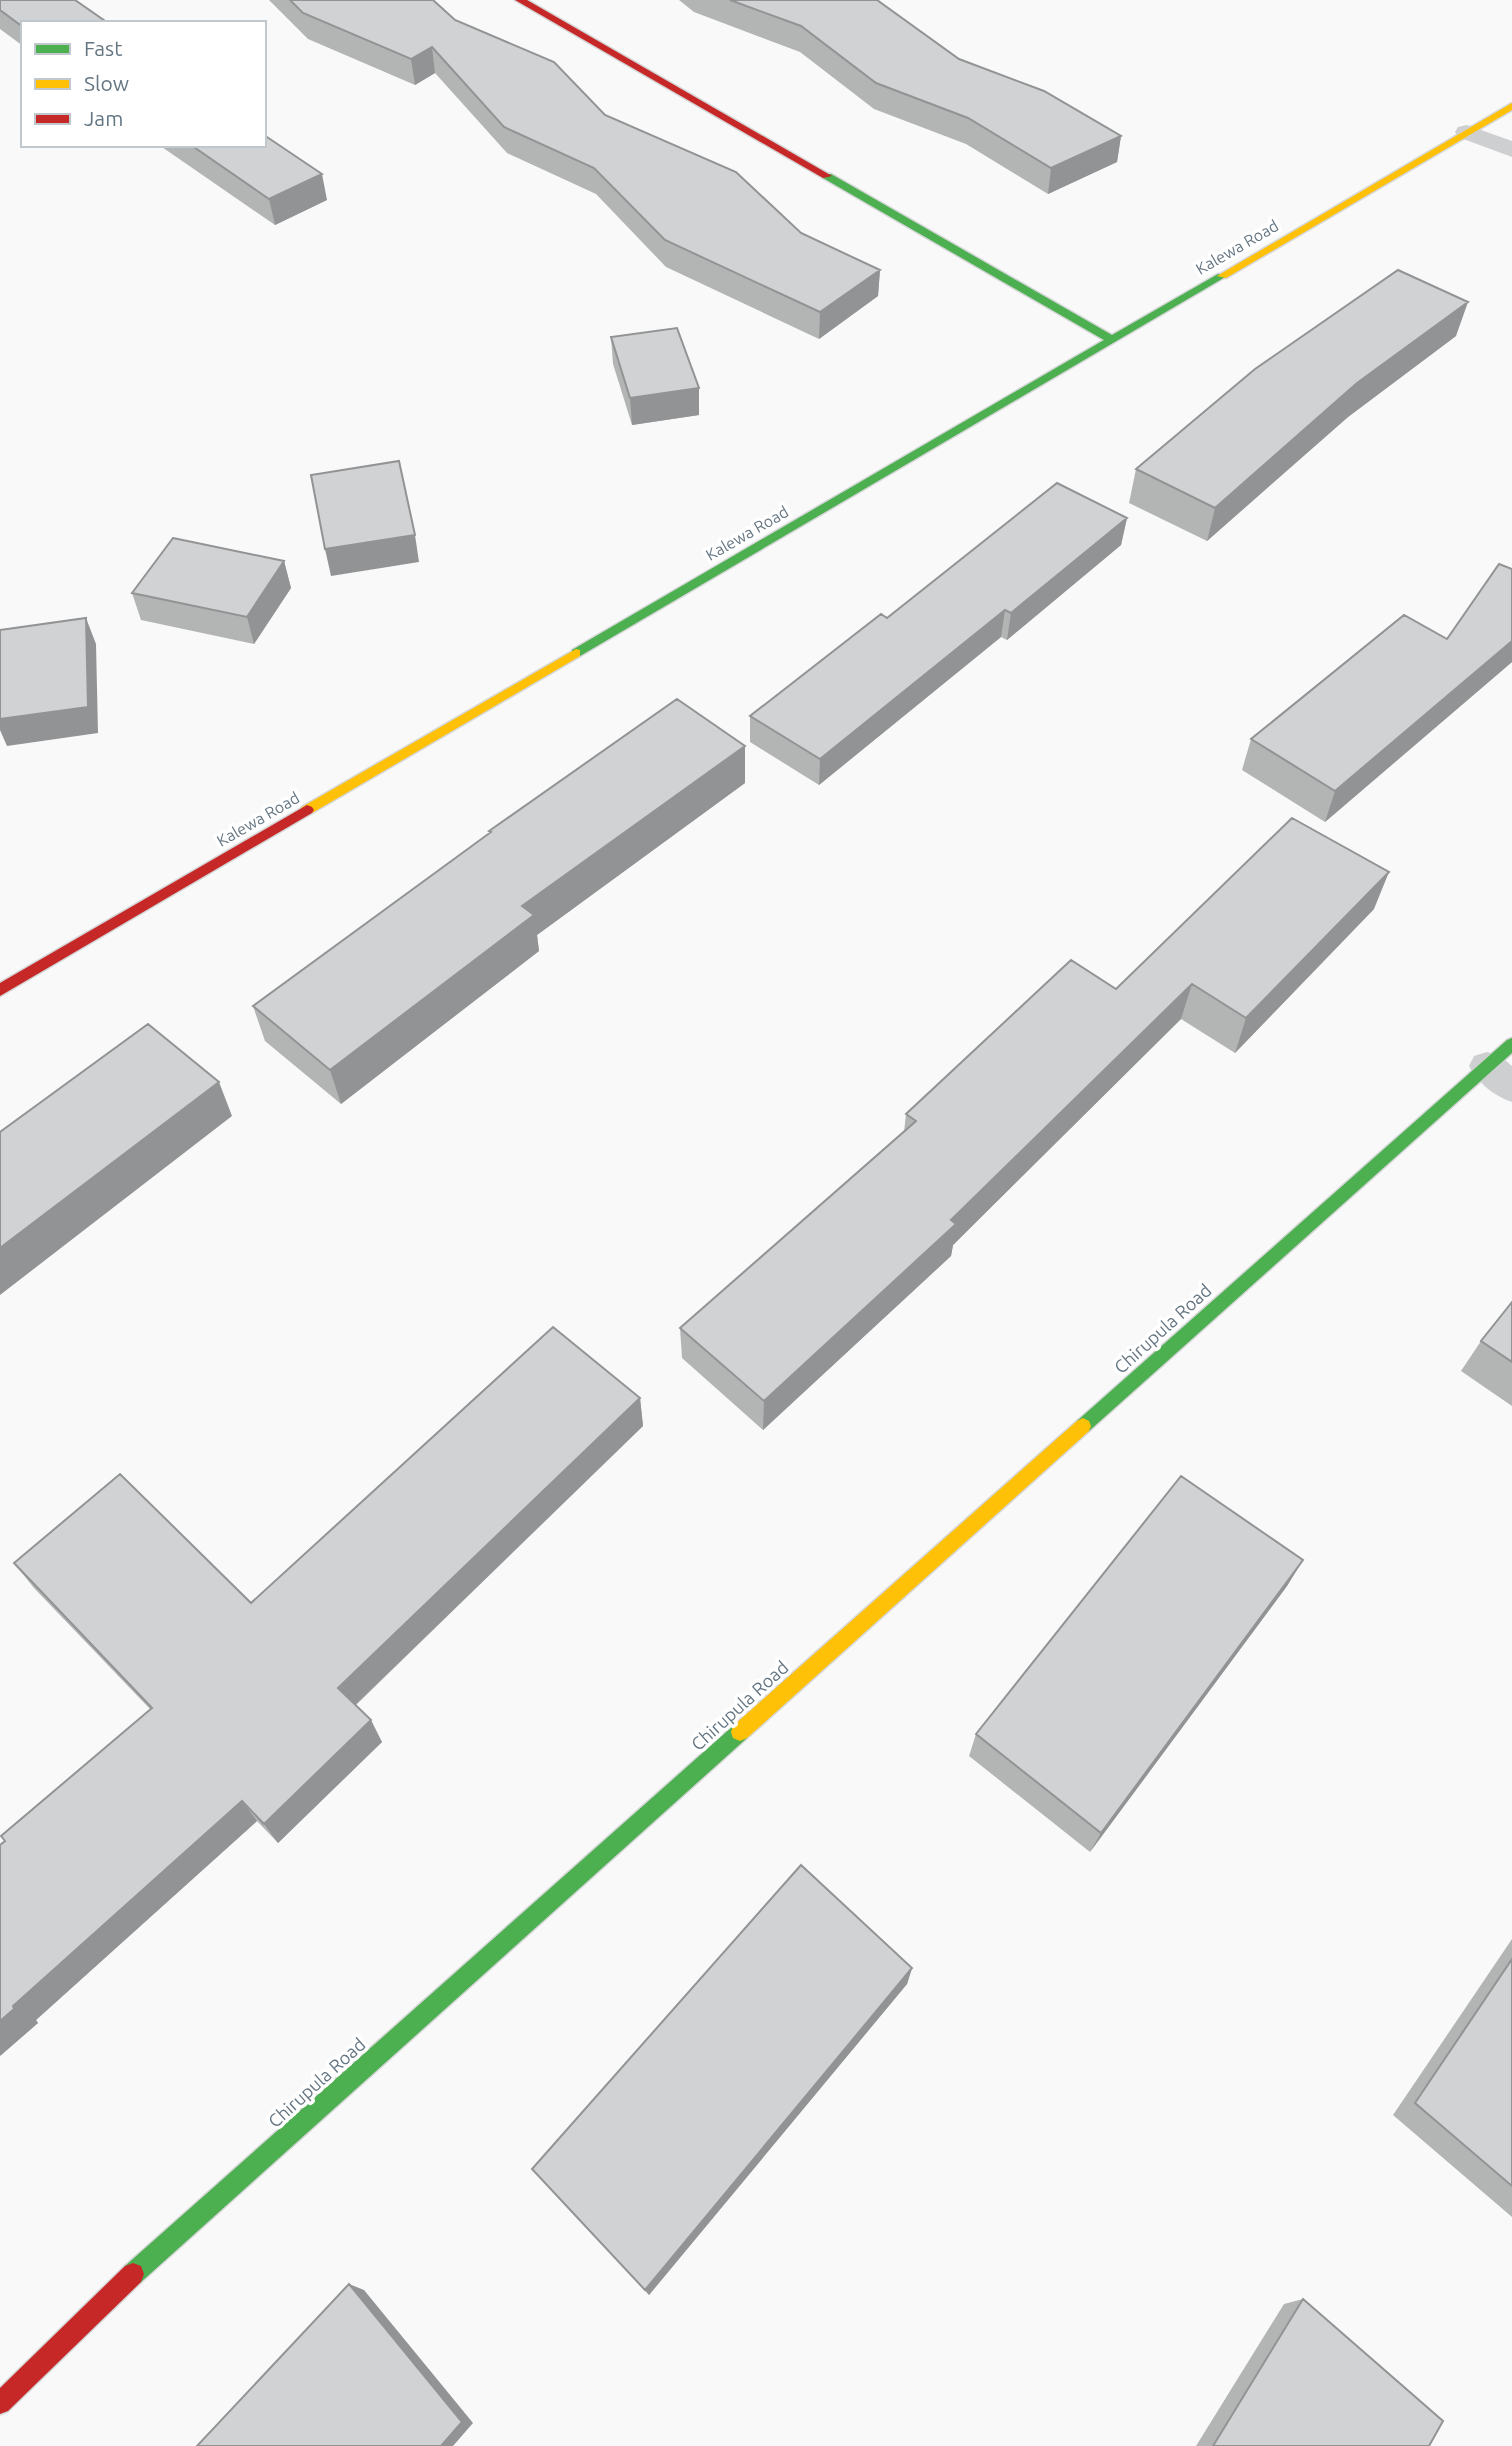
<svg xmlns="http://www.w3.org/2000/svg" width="1512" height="2446" viewBox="0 0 1512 2446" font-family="Ubuntu,sans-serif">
<rect width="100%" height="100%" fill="#f9f9f9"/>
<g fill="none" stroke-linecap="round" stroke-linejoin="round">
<defs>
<path id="fast" d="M823,174h8l281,161 106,-61 9,2 -647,380h-8v-6l532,-310 -281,-162z
M1512,1038v15l-423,378 -6,3 -6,-3 -2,-5 2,-5 430,-381z
M740,1723l7,3 2,6 -2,6 -606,544 -8,3 -8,-3 -3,-8 3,-8 608,-540z"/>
<path id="slow" d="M1512,103v7l-286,168 -9,-2z
M576,649l4,1v6l-268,157h-10l-2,-3 2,-3z
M1083,1418l6,3 2,5 -2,5 -342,307 -7,3 -7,-3 -2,-6 2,-6 344,-305z"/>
<path id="jam" d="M515,0h12l305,176 -9,2z
M307,805l5,2 2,3 -2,3 -312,183v-13z
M133,2263l8,3 3,8 -3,8 -133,129 -8,3v-26l125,-122z"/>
</defs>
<use href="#fast" stroke="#d5d6d7" stroke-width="3"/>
<use href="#slow" stroke="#d5d6d7" stroke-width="3"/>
<use href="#jam" stroke="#d5d6d7" stroke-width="3"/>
<path fill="#cecfd0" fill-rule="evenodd" d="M1467,125l45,16v16l-54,-20 -3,-5 3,-5z
M1487,1052l13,4 12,10v36c-18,-6 -34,-19 -43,-36l5,-10z"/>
<use href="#fast" fill="#4caf50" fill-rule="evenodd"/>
<use href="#slow" fill="#ffc107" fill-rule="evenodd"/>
<use href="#jam" fill="#c62828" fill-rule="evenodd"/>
</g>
<path fill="#b3b5b5" d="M0,0l23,23v23l-23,-17z
M269,0h164l22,20 150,95 196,118 79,37 -2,26 -59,43 -153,-72 -70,-73 -89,-41 -72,-80 -20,12 -107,-46z
M679,0h198l82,59 162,77 -4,26 -69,32 -82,-50 -92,-35 -74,-57 -106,-40z
M159,145h105l63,55 -52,25z
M1456,336l-108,81 -141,124 -78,-38 7,-34z
M611,337l88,51v27l-67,10 -19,-61z
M1127,518l-6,27 -114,95 -6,-3 -182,148 -69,-43v-26l137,-98z
M284,561l7,27 -37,56 -113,-24 -9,-27z
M1512,569v93l-187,160 -83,-52 9,-31 196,-100z
M745,783l-208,152 2,16 -198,153 -76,-63 -12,-35 236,-172v-3z
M1374,909l-139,144 -54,-34 -228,226 -2,11 -188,174 -81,-72 -2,-30 224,-196 2,-18 210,-125z
M1512,1302v104l-51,-35 20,-30z
M640,1398l3,28 -287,279 26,37 -104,101 -21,-22 -221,199 2,3 -38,33 150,-347 -116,-121 -20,-25 237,40z
M1303,1560l-16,26 -197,266 -121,-96 7,-22z
M1512,1939v278l-119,-102z
M912,1968l-5,16 -258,311 -109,-117 -8,-9z
M1303,2299l126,147h-233l88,-142z"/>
<path fill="#929394" d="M432,47l3,26 -20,12 -4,-26z
M1121,136l-4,26 -69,32 3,-26z
M322,174l5,26 -52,25 -6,-26z
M880,270l-2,26 -59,43 1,-27z
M1468,302l-12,34 -108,81 -141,124 8,-33 142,-125z
M699,388v27l-67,10 -2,-27z
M1127,518l-6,27 -114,95 4,-27z
M415,535l4,27 -88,14 -6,-27z
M284,561l7,27 -37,56 -7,-27z
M1005,610l-4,27 -182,148 1,-26z
M86,618l10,26 2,89 -91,13 -7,-16v-11z
M1512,641v21l-187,160 10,-31z
M745,746v37l-208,152 2,16 -198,153 -11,-34 192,-164z
M1389,872l-15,37 -139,144 11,-35z
M1192,984l-11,35 -228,226 -2,11 -188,174 1,-29 187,-181z
M219,1082l13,34 -232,179v-47z
M640,1398l3,28 -293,284 -12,-22z
M1303,1560l-16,26 -197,266 11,-19z
M371,1720l11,22 -104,101 -14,-19z
M242,1801l15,20 -221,199 2,3 -38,33v-35l13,-15z
M912,1968l-5,16 -258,311 -4,-5z
M349,2284l15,6 109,133 -20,23h-12z"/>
<path fill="#d0d2d3" stroke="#929394" stroke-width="2" d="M0,0h75l33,23h-85v4l-23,-17z
M290,0h143l22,20 99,42 51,53 131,57 65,61 79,37 -60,42 -155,-72 -71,-72 -90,-41 -72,-80 -21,12 -108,-46z
M730,0h147l82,59 85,32 77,45 -70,32 -83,-50 -92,-35 -75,-57z
M264,135l58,39 -53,25 -78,-54h73z
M1398,270l70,32 -111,81 -142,125 -79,-39 119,-100z
M677,328l22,60 -69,10 -19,-61z
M399,461l16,74 -90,14 -14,-74z
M1057,483l70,35 -116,95 -6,-3 -185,149 -70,-43 131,-102 6,4z
M173,538l111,23 -37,56 -115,-24z
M1499,564l13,5v72l-177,150 -84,-52 153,-124 43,24z
M86,618l2,89 -88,12v-89z
M677,699l68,47 -223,160 12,9 -204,155 -77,-64 238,-174 -2,-1z
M1292,818l97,54 -143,146 -54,-34 -241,236 5,4 -192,177 -84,-73 236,-207 -10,-7 165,-154 45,29z
M148,1024l71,58 -219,166v-116z
M1512,1302v60l-31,-21z
M553,1327l87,71 -302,290 33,32 -107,104 -22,-23 -229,205 1,3 -14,12v-176l5,-4 -4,-5 151,-128 -138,-145 106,-89 131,129z
M1181,1476l122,84 -202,273 -125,-99z
M801,1865l111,103 -267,322 -113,-121z
M1512,1959v227l-97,-83z
M349,2284l113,138 -21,24h-244z
M1303,2299l140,122 -14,25h-216z"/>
<g text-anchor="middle" stroke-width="7" stroke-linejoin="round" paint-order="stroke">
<g font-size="16" fill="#657683" stroke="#fff">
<text transform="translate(1237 247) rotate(-30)" y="6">Kalewa Road</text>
<text transform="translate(747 533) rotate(-30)" y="6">Kalewa Road</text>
<text transform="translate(258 819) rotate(-30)" y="6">Kalewa Road</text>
</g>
<g font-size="18" fill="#657683" stroke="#fff">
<text transform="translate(1163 1329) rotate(-42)" y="6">Chirupula Road</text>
<text transform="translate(740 1706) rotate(-42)" y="6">Chirupula Road</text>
<text transform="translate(317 2083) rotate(-42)" y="6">Chirupula Road</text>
</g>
</g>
<rect x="21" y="21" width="245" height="126" fill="#ffffff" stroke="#c1c8cd" stroke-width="2"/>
<rect x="35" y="44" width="35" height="10" fill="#4caf50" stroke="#c1c8cd" stroke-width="2"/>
<text x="84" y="56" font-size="21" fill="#657683">Fast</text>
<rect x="35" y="79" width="35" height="10" fill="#ffc107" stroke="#c1c8cd" stroke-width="2"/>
<text x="84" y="91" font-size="21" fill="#657683">Slow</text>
<rect x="35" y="114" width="35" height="10" fill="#c62828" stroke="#c1c8cd" stroke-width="2"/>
<text x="84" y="126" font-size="21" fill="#657683">Jam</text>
</svg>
